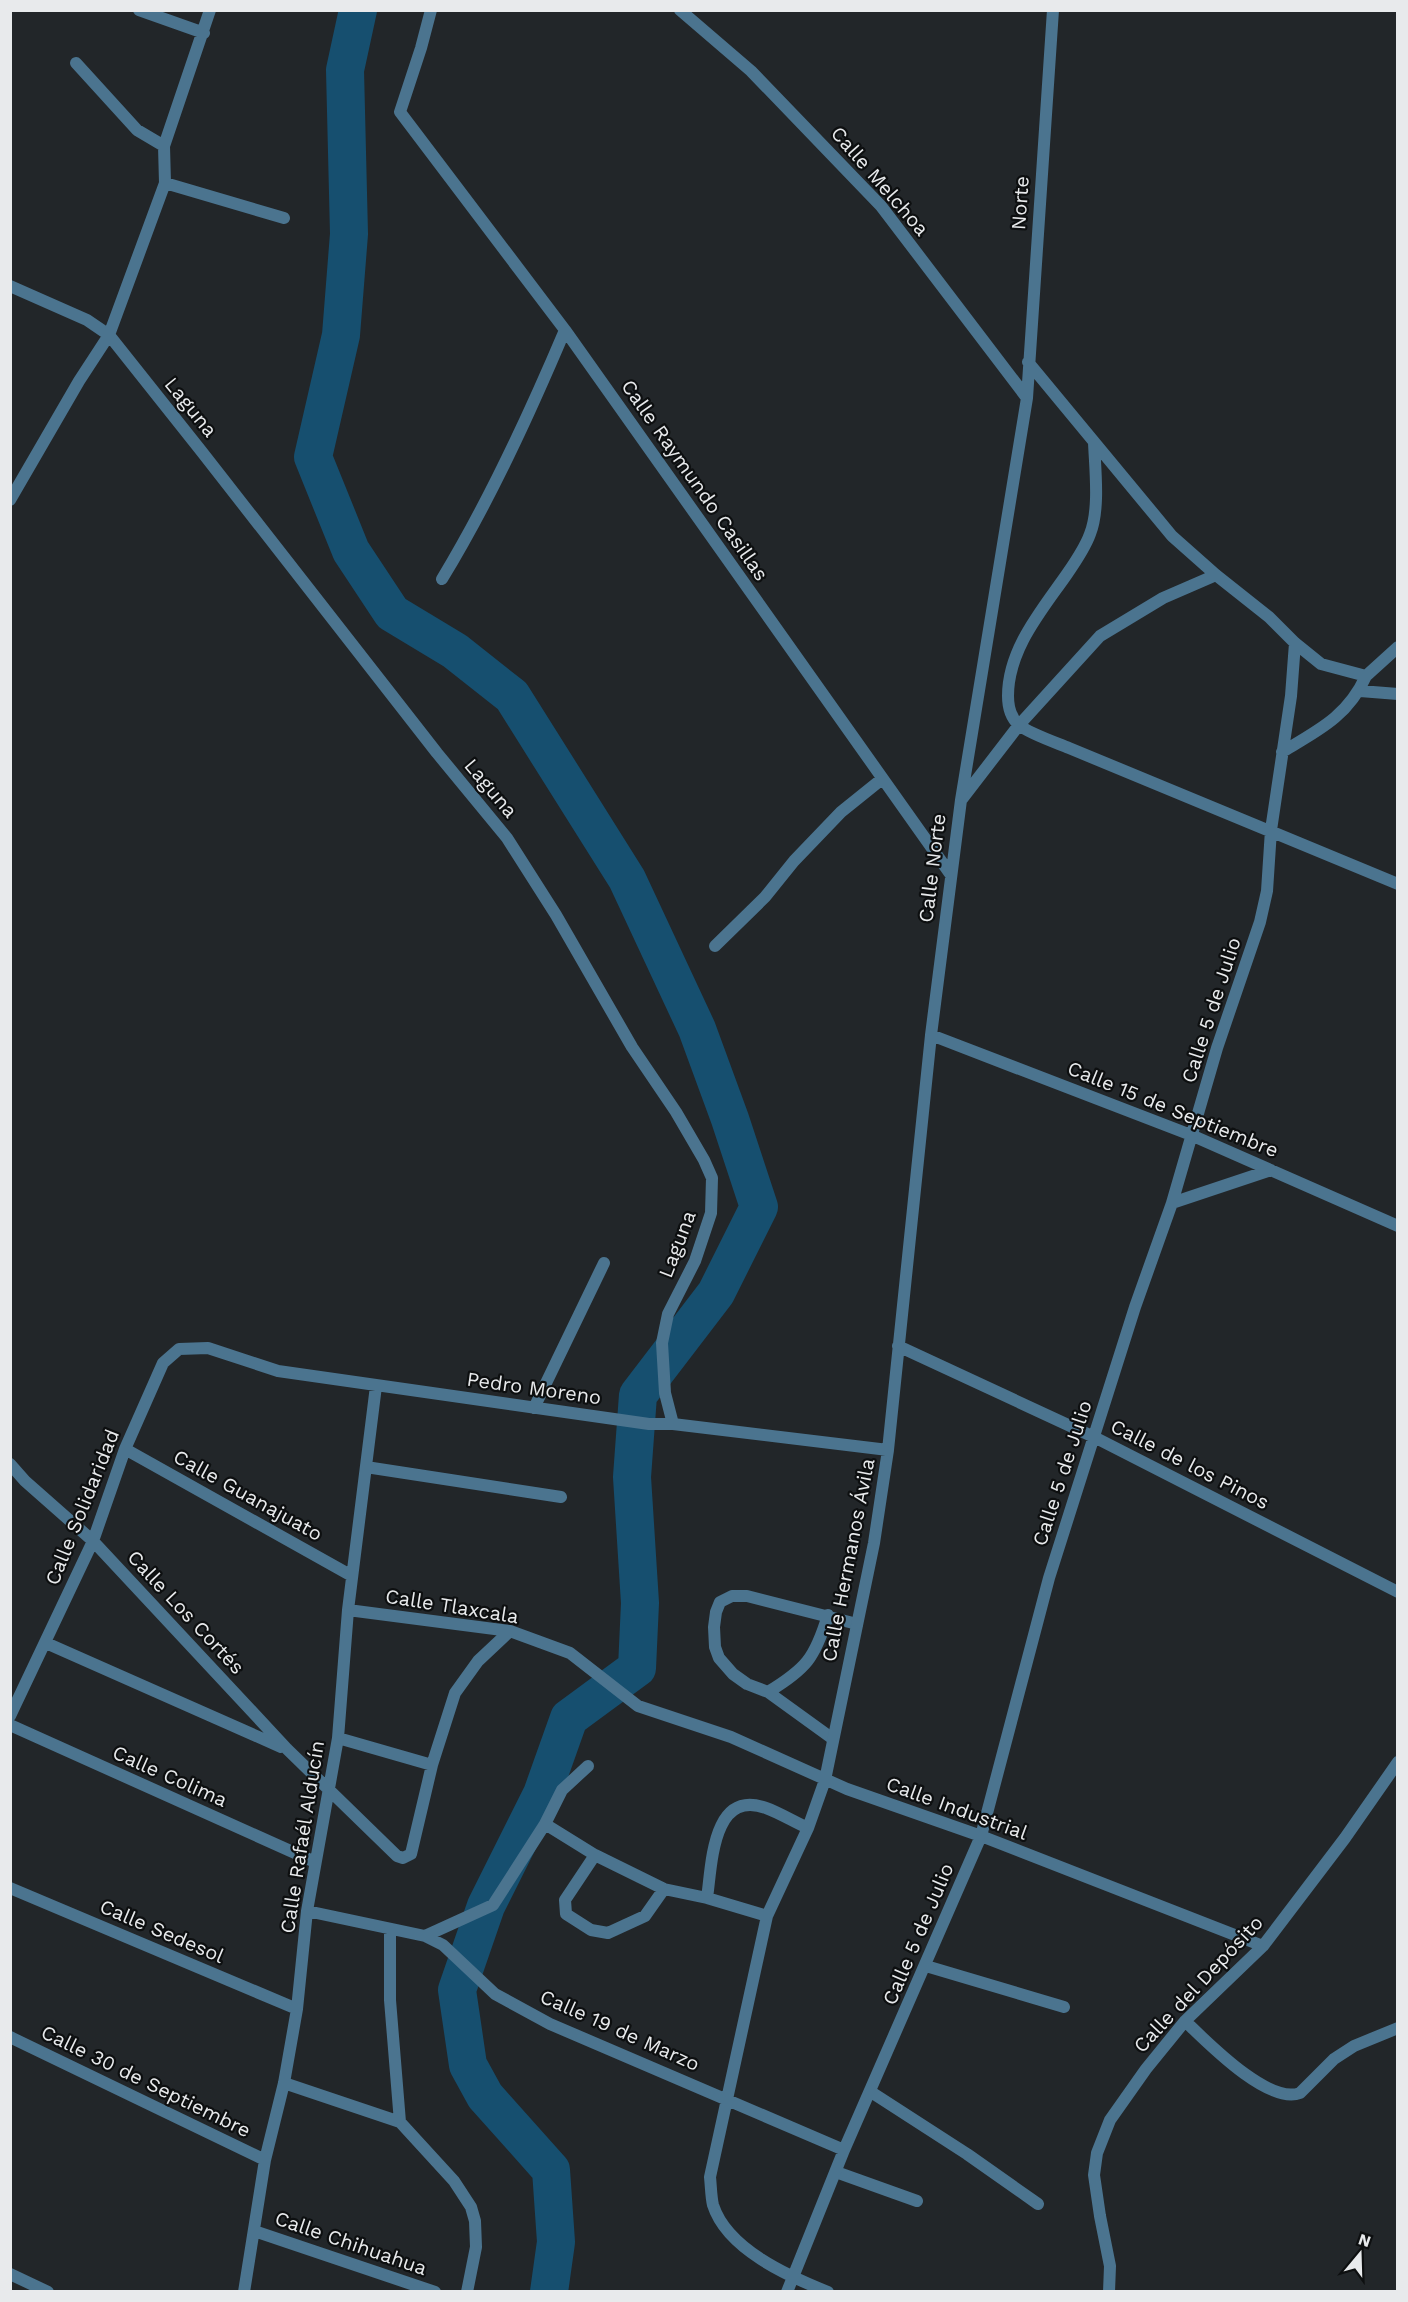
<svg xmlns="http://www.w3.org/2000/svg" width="1408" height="2302" viewBox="0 0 1408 2302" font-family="'Work Sans',sans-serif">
<rect width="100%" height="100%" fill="#222629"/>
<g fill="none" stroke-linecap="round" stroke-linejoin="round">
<path stroke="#164f6f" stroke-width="38" d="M358,10l-13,60 4,164 -8,101 -28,122 38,94 41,62 63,38 57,45 115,183 70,150 33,90 29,88 -43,86 -78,102 -6,82 8,126 -3,65 -68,50 -27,76 -56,112 -29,84 11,75 17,31 66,74 5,72 -7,50"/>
<path stroke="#4b748f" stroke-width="12" d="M768,1692c38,-23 47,-34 60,-77
M833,1739l-65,-47 -21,-8 -14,-10 -14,-16 -4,-11 -1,-20 2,-15 4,-10 12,-6h15l110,28
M836,2172l81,29"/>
<path stroke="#4b748f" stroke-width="12" d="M139,10l65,23
M431,10l-10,38 -21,64 165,218 386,545
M680,10l71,61 130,135 146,192
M76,63l61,67 27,16
M165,183l119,35
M10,286l77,34 22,15 93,117 235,301 70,85 49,77 76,132 44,65 28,48 8,18 -1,35 -16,48 -27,53 -6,29 3,50 8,31
M1028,362l144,174 44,39 53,42 26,26 26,21 45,12 32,-29
M1094,442c1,27 6,67 -4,92 -5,14 -14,27 -23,40 -25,36 -59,75 -59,122 0,10 3,22 11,29 9,8 38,18 50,23l329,136
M10,500l69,-119 30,-46 56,-152 -1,-37 46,-136
M442,579c48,-79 87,-164 123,-249
M1360,691l38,3
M1282,752c37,-22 66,-36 84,-76
M962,799l57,-74 81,-89 63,-38 53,-23
M715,946l50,-49 29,-36 47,-49 41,-33
M931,1035l260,100 207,91
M1172,1203l99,-33
M898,1346l196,91 304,155
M534,1408l70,-145
M125,1449l227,127
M10,1464l15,17 68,60 194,208 110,107 6,2 8,-4 21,-89 23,-72 23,-32 32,-30
M366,1467l195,30
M348,1610l162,21 60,22 68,53 93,31 116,52 134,47 282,110
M46,1643l235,104
M10,1716l83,-175 32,-92 38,-86 16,-14 29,-1 70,23 371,53h24l215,26
M10,1725l305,137
M338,1738l94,27
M545,1824l50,31 69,34 43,9 60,18
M595,1855l-30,45 1,14 25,16 17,3 37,-17 19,-27
M10,1888l287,121
M707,1898c5,-34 5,-109 59,-90 14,5 28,14 42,20
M307,1911l118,25 18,9 52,49 55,30 294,126
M390,1929v71l10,122
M425,1936l68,-31 52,-81 17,-34 26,-24
M926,1966l138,41
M1185,2021c22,21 83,84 115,72l34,-34 20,-13 44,-18
M10,2037l255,123
M284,2083l116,39 54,59 17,26 4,14 1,26 -9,45
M871,2092l96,62 71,50
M254,2231l181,61
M10,2274l38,18
M244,2292l21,-132 19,-77 13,-74 10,-98 31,-173 10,-128 28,-224
M787,2292l57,-142 137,-314 68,-258 86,-271 37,-104 45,-155 43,-126 7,-31 4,-61 20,-134 4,-53
M828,2292c-40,-16 -101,-43 -115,-87 -2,-8 -2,-19 -3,-28l57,-261 41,-88 17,-48 49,-237 14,-93 43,-415 30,-235 66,-402 26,-388
M1109,2292l1,-26 -10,-50 -6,-41 3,-22 13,-33 36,-51 39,-48 78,-75 82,-108 53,-76"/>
</g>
<g text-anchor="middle" stroke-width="4.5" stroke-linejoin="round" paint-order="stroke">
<g font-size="20" fill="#e8eaec" stroke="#0d0f10">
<text transform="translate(880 181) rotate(49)" y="7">Calle Melchoa</text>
<text transform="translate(1020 203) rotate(-86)" y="7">Norte</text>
<text transform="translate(191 407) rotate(51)" y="7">Laguna</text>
<text transform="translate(695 480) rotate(55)" y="7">Calle Raymundo Casillas</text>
<text transform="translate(491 788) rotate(50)" y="7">Laguna</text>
<text transform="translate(932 868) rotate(-83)" y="7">Calle Norte</text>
<text transform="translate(1211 1010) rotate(-72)" y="7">Calle 5 de Julio</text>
<text transform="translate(1173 1109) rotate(22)" y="7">Calle 15 de Septiembre</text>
<text transform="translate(677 1244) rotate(-69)" y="7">Laguna</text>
<text transform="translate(534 1388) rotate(8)" y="7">Pedro Moreno</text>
<text transform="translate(1190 1464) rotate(27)" y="7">Calle de los Pinos</text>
<text transform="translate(1062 1473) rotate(-72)" y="7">Calle 5 de Julio</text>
<text transform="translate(248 1495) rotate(29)" y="7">Calle Guanajuato</text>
<text transform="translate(82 1507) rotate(-68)" y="7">Calle Solidaridad</text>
<text transform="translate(848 1560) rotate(-79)" y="7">Calle Hermanos Ávila</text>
<text transform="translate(452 1606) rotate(9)" y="7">Calle Tlaxcala</text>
<text transform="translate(186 1612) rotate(47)" y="7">Calle Los Cortés</text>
<text transform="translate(170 1776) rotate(24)" y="7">Calle Colima</text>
<text transform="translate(957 1808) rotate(20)" y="7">Calle Industrial</text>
<text transform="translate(302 1837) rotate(-81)" y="7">Calle Rafaél Alducín</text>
<text transform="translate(162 1931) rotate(23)" y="7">Calle Sedesol</text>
<text transform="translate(918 1934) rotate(-67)" y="7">Calle 5 de Julio</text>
<text transform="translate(1198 1984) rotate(-47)" y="7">Calle del Depósito</text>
<text transform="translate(620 2030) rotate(24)" y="7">Calle 19 de Marzo</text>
<text transform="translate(146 2081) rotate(26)" y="7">Calle 30 de Septiembre</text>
<text transform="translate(351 2243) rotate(19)" y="7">Calle Chihuahua</text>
</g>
</g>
<rect width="1408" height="2302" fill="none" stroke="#e8eaec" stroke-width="24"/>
<g transform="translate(1360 2254) rotate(19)" stroke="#0d0f10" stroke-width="4.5" paint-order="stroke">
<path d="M0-4.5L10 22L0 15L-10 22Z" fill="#e8eaec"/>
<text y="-9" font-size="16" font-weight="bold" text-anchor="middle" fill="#e8eaec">N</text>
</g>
</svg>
